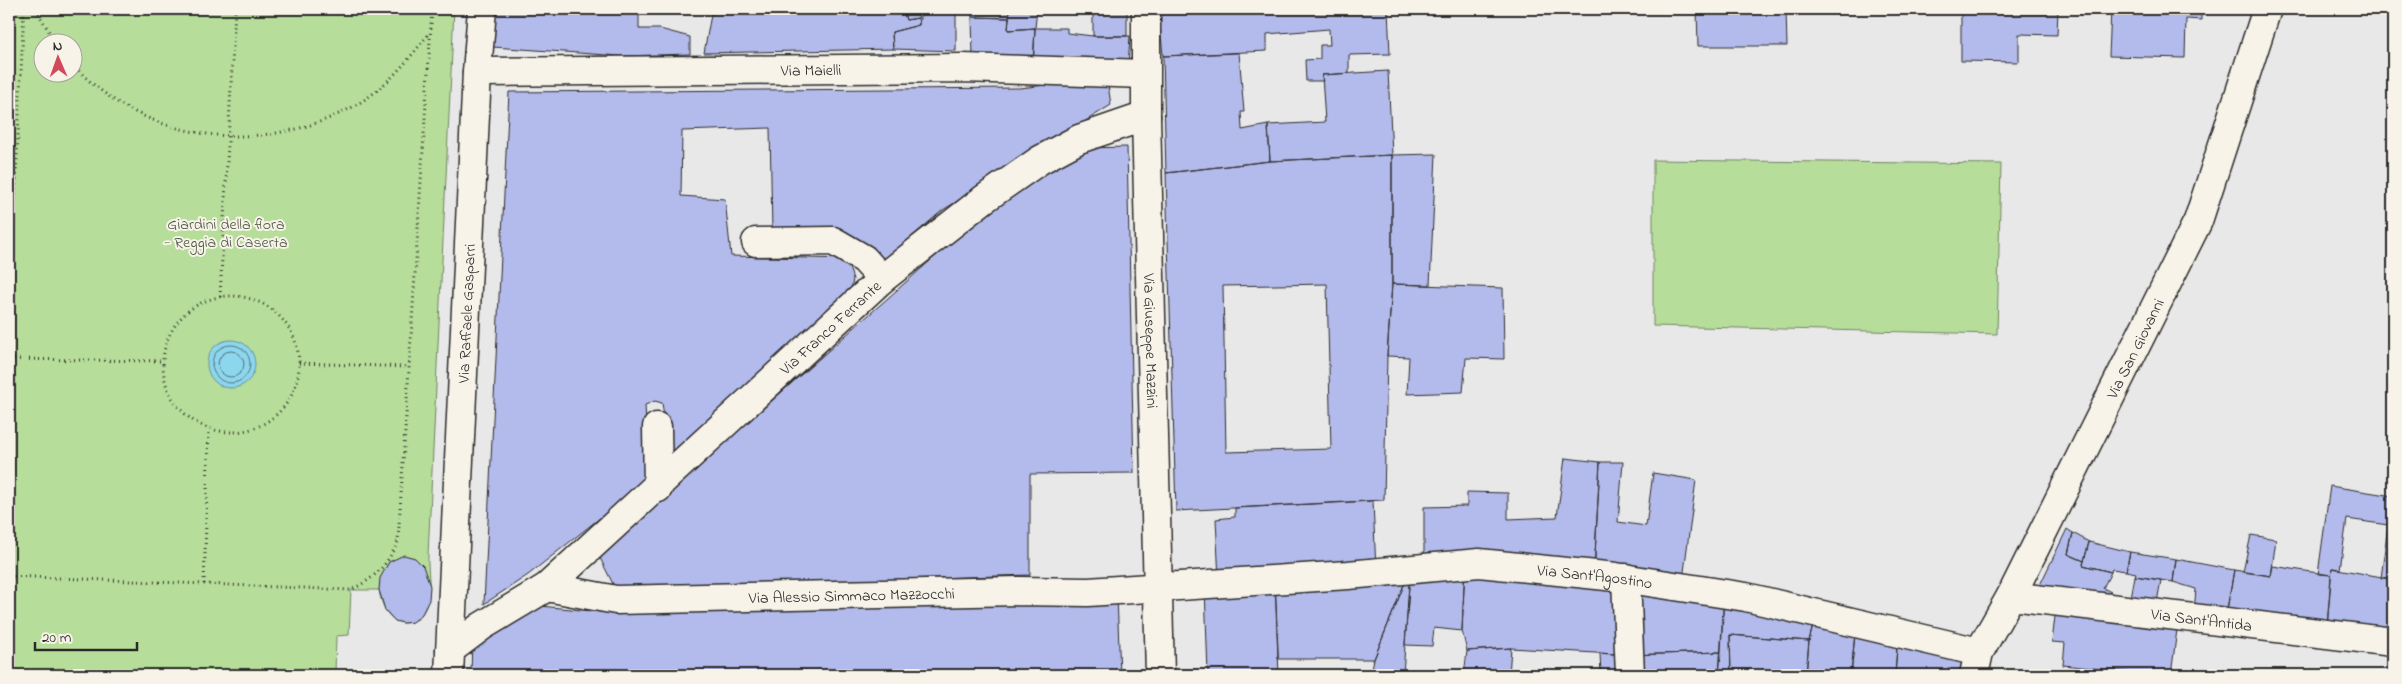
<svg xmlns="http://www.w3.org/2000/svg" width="2402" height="684" viewBox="0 0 2402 684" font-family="'Indie Flower',sans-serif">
<rect width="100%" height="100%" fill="#e9e8e9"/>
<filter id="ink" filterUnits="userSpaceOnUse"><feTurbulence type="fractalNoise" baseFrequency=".02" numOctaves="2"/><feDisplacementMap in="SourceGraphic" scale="10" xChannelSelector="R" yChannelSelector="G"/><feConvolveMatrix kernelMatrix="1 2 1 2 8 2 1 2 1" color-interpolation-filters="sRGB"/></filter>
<g filter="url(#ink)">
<path fill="#b6dd99" stroke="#708462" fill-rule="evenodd" d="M9,9h445l-26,546c-1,24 8,44 -10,64 -23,13 -36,-8 -39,-29h-28l-2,45 -13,1 -1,39h-326zM42,42h30v30h-30z
M1653,160l348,4 -4,170 -344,-8z"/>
<path fill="#8dd7ee" stroke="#6692a0" d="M207 364a24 24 0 1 1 48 0a24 24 0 1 1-48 0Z"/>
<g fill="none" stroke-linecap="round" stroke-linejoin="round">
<path stroke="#527079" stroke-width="1" d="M212 364a19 19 0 1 1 38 0a19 19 0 1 1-38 0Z
M218 364a13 13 0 1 1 26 0a13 13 0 1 1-26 0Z"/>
</g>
<path fill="#b3bbec" stroke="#2b2b2b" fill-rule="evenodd" d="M496,9h143v20h21l30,8v17l-69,2 -128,-9z
M712,9h191l3,11 12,-2 1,7 -27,7 1,17 -189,4z
M903,9h18l-3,9 -12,2z
M921,9h35v42l-63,-2 -1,-17 27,-7z
M971,9h39l-1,9 -37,-1z
M1010,9h27l-2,19 -27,2z
M1093,9h34v27h-34z
M1159,9h39l-39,4z
M1198,9h190l2,45 -41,1v18l-27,2 1,6h-17l-1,-21 15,-1v-14h10l-1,-16 -62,5v17l-104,5 -4,-43z
M1697,9h89l1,37h-89z
M1961,9h97l-1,26 -38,-1v28l-58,-1z
M2111,9h90v11l-15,-1 -1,39 -76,-2z
M972,17l37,1 -1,12 27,-2 -2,39 -60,-9z
M1035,28h32v5l26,3h37l-2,31h-95z
M1239,53l5,59h-3l1,18 26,-5 2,36 -104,12 -3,-117z
M1388,71l4,84 -122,6 -2,-36 57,-3 -3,-47z
M1107,78l4,27 -168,105 -61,52 -110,-30 -2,-104 -88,3 -1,65 44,3 6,57 115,3 7,20 -4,24 -179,156 -8,-56 -7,-2 -10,4 4,74 -121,96 -44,29 25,-512 511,-4z
M1127,147l7,326 -104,1v101l-415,13 -17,-34 350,-309 78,-61 60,-36z
M1436,154l-6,131 -38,-1v-129z
M1392,155v129l-5,72 -3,144 -208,11 -10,-338 104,-12zM1327,284l4,165 -105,3 -3,-166z
M1392,284l111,4 1,71 -38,-1 -3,34 -56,2 2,-37 -22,-1z
M1565,458l35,4 -6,112 -170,-5v-62l43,-1v-14l41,1v26l49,-2z
M1600,462h23l-5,60 28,4 7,-53 43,7 -14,107 -88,-13z
M2330,486l63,10v83l-12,-1 7,-53 -41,-6 -7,50 -8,-1 -1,7 -13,-1z
M1373,501l3,70 -157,9 -3,-61 19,-2v-9z
M2067,529l6,4 -5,21 16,7 -1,4 28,7 -8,16 8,4 -1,11 -73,-12z
M2073,533l16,9 -5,19 -16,-7z
M2251,535l25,4 -5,37 -28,-4z
M2089,542l41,10 -4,19 -14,-2 -1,3 -28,-7z
M2130,552l46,7 -3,23 -38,-6 1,-3 -10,-2z
M404,555l11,3 8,8 7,20 -1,14 -7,14 -9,8 -10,1 -8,-2 -10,-11 -6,-20 1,-12 9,-16z
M2176,559l58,11 -8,45 -32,-3 2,-23 -23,-7z
M1465,565l-3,66 -28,-3 -2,18 -27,-1 5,-75z
M1465,565l161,13 3,77 -118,-7 -44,3 -5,-20z
M2273,566l58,9 -4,52 -101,-12 8,-45 37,6z
M2332,568l61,11v23l-4,33 -62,-8z
M1410,570l-36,89h-96l-3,-79z
M1410,570l-7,105h-63v-2h31l3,-14z
M2135,576l26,4 -5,28 -26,-5z
M1616,577l108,17 -3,58 -92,3z
M1275,580l4,95h-71l-3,-88z
M1724,594l92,20 -7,27 -79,-6 1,40h-12z
M1117,595l3,80h-649l1,-34 68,-35 82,8z
M2393,602v34l-4,-1z
M2393,602v34l-4,-1z
M2056,608l122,14 -7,53h-17l-91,-10 2,-22 -13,-1z
M1816,614l40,9 -5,52h-45l3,-34z
M1856,623l42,10 -3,42h-44z
M1898,633l81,19 -5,23h-79z
M1730,635l79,6 -3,34h-75z
M1511,648l-2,27h-45l3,-24z
M1721,652l-2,23h-89l-1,-20z
M1600,653l29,2 1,20h-29z"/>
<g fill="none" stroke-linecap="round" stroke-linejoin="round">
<defs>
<g id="minor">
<path id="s1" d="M1146,9v107l14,559"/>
<path id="s2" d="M477,72l486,-4 182,6"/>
<path d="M756,242l77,-1 31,18 18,20"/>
<path d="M657,427l1,61"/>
<path d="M1626,578l4,97"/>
<path id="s3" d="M547,587l69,13 402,-9 70,1 260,-17 131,-12 137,14 130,20 233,55"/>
<path id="s4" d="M2011,596l382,46"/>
<path id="s5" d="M450,650l32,-24 65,-39 335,-308 102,-80 56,-39 39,-21 67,-23"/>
<path id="s6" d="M449,675l28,-603 5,-63"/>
<path id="s7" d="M1974,675l5,-23 32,-56 187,-375 69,-212"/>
</g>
</defs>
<use href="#minor" stroke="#2b2b2b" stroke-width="31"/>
<path stroke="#2b2b2b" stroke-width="3" stroke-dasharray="1 4" stroke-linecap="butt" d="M36,9l19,33
M72,63c71,83 202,95 292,37 27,-18 46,-42 66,-68
M163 364a68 68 0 1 1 136 0a68 68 0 1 1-136 0Z
M220,297l15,-288
M9,325l15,-316
M9,359l153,2
M299,363l110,4
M9,576l342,14c24,-12 36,-24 47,-49l34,-532
M204,584l5,-155"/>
<use href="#minor" stroke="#f7f3e8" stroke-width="28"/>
</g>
</g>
<g text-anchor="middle" stroke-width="4" stroke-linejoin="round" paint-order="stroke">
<g font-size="16" fill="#2b2b2b" stroke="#f7f3e8">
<text dy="6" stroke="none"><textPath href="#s2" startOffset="334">Via Maielli</textPath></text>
<text dy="6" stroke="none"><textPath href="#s6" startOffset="362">Via Raffaele Gasparri</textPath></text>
<text dy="6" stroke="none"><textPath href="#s5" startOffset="500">Via Franco Ferrante</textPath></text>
<text dy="6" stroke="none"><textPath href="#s1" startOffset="332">Via Giuseppe Mazzini</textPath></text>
<text dy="6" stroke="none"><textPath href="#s7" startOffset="365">Via San Giovanni</textPath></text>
<text dy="6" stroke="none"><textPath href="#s3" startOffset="1051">Via Sant'Agostino</textPath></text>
<text dy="6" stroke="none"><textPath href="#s3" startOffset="306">Via Alessio Simmaco Mazzocchi</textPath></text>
<text dy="6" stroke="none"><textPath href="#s4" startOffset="192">Via Sant'Antida</textPath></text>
</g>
<g font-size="16" fill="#4e5846" stroke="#f7f3e8">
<text x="226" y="229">Giardini della flora<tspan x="226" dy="18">- Reggia di Caserta</tspan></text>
</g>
</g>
<rect width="2402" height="684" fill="none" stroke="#f7f3e8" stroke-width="30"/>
<rect x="15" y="15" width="2372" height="654" fill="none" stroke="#2b2b2b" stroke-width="2" filter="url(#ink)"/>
<g transform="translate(58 58) rotate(358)"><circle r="24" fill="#f7f3e8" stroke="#a5a39c"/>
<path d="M0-4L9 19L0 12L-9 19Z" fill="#d1495b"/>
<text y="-8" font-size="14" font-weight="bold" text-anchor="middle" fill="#2b2b2b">N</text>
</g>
<path d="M35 642v8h102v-8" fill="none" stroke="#2b2b2b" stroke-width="2.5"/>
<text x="42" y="642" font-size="15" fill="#2b2b2b" stroke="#f7f3e8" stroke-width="4" paint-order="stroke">20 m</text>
</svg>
